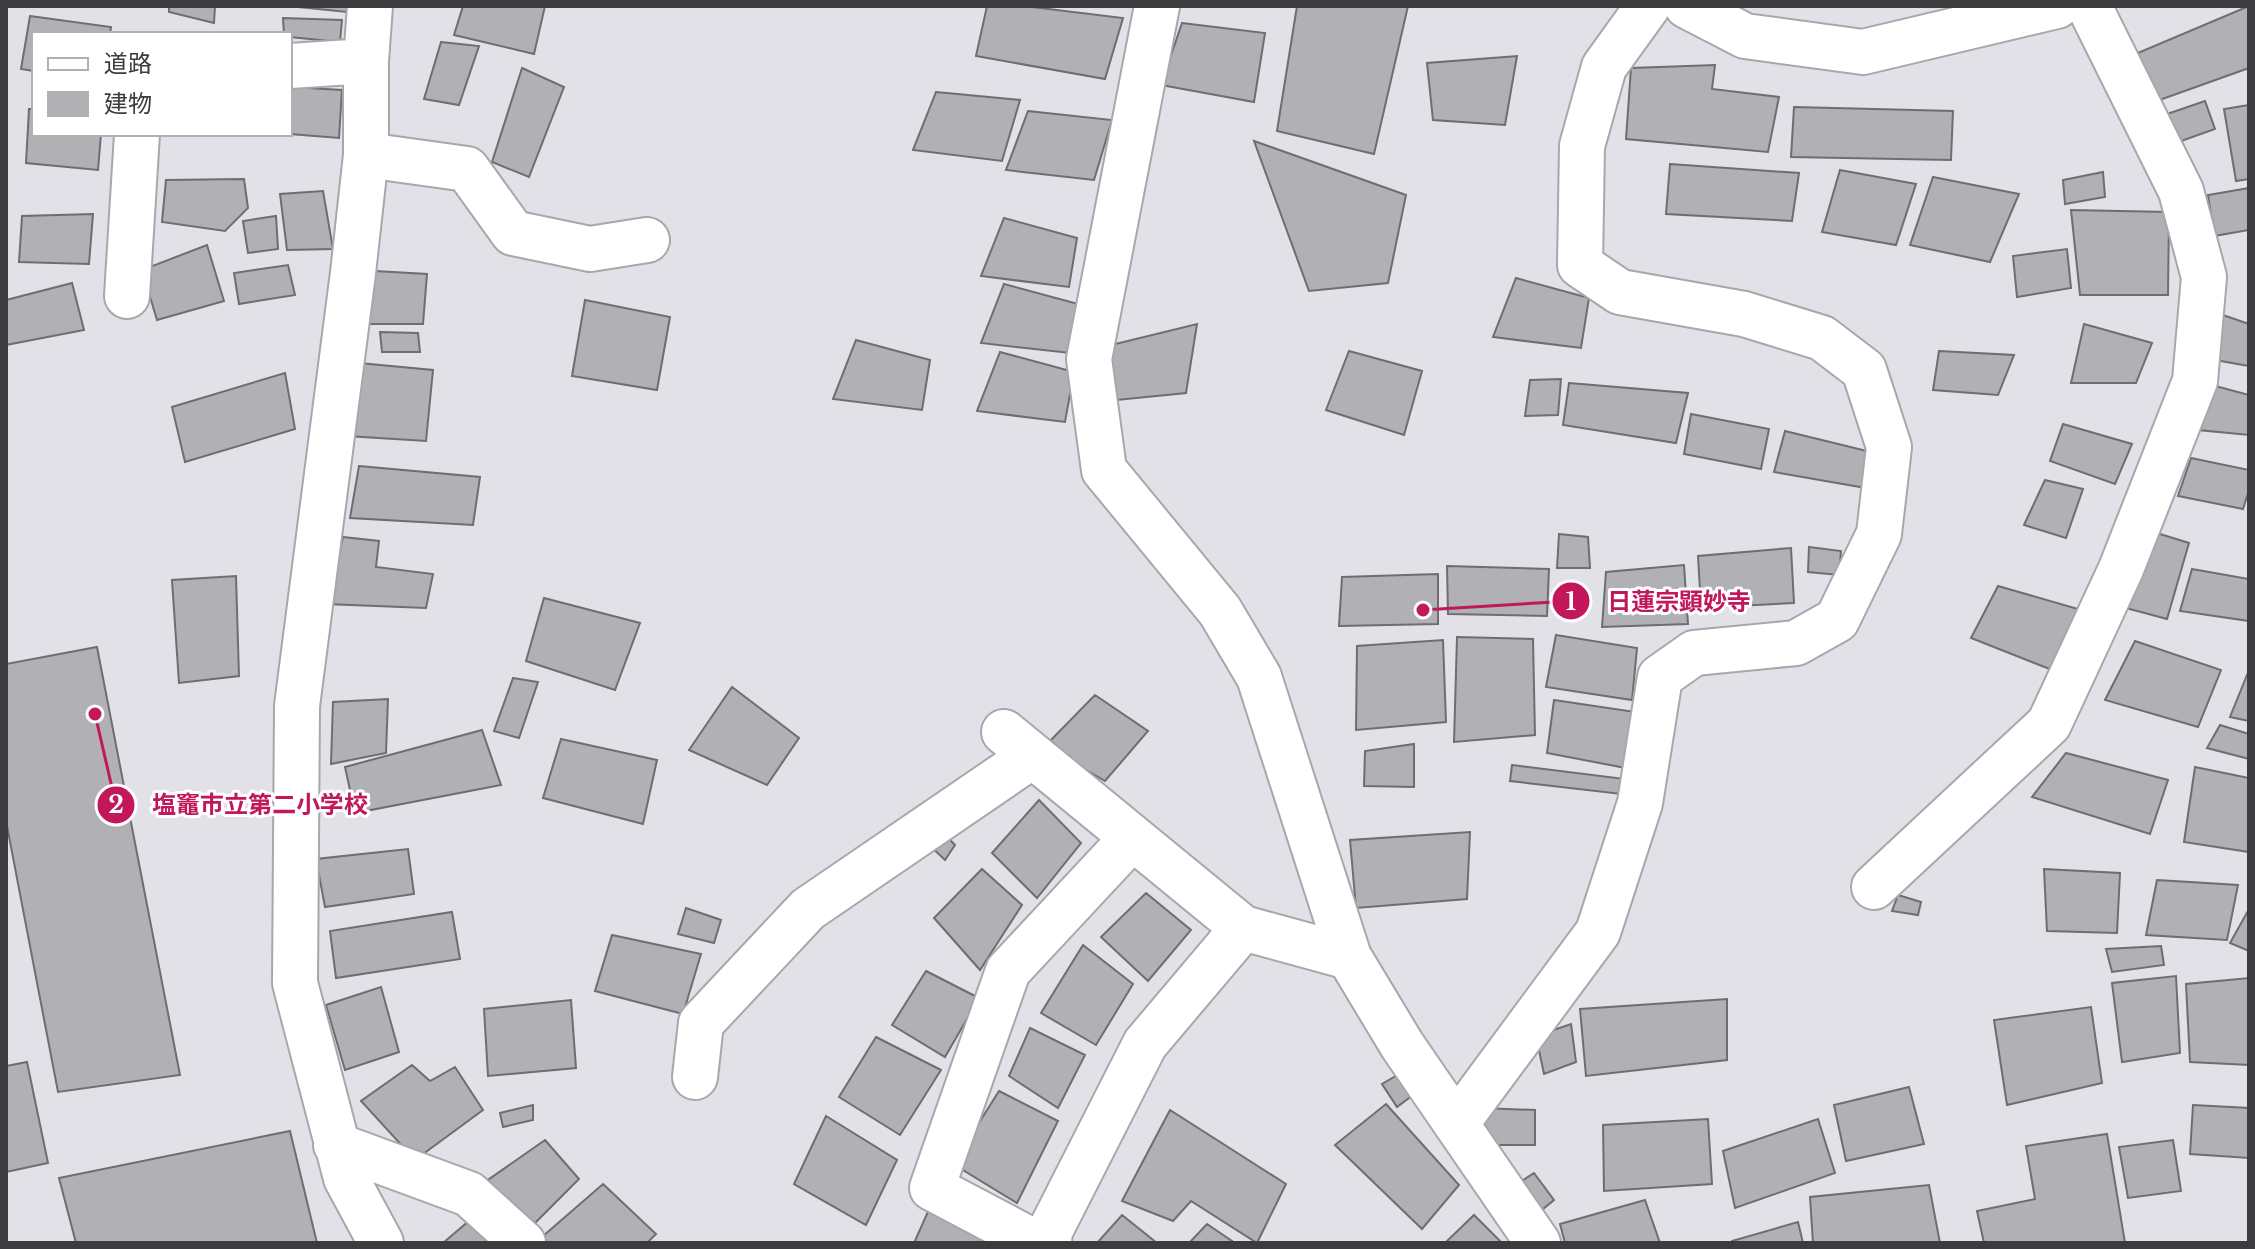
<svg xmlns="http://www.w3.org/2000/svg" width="2255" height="1249" viewBox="0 0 2255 1249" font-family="'Libre Baskerville','Noto Sans JP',serif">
<rect width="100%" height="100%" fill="#e2e1e7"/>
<path fill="#b0b0b5" stroke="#6d6d72" stroke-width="2" d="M169,6h46l-1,17 -45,-11z
M288,6h60l-1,6z
M463,6h82l-11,48 -80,-19z
M987,6h37l99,12 -18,61 -129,-23z
M1297,6h111l-34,148 -97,-23z
M2249,6v62l-95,34 -21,-47z
M30,16l81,11 -1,7h-76v37l-13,-2z
M283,18l59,2 -2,22 -50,-5v-3h-6z
M1182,23l83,10 -11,69 -93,-17z
M441,42l38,4 -20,59 -35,-6z
M1517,56l-12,69 -72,-5 -6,-57z
M1715,65l-3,24 67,8 -11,55 -142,-13 5,-71z
M522,68l42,19 -35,90 -37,-15z
M290,87l52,3 -3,48 -49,-4z
M936,92l84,8 -18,61 -89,-11z
M2205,101l10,28 -42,15 -12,-28z
M2249,105v74l-13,2 -12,-72z
M1794,107l159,4 -2,49 -160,-3z
M29,109h5v25h67l-3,36 -72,-7z
M1028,111l84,9 -18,60 -88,-10z
M1254,141l152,54 -18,88 -79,8z
M1670,164l129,9 -7,48 -126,-7z
M1840,170l76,14 -20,61 -74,-13z
M2103,172l2,25 -40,7 -2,-24z
M1933,177l86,17 -29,68 -80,-17z
M244,179l4,29 -23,23 -63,-9 4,-42z
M2249,188v42l-35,6 -6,-41z
M323,191l10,58 -46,1 -7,-56z
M2071,210l98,2 -1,83h-88z
M93,214l-4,50 -70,-2 3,-46z
M276,216l2,33 -30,4 -5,-32z
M1004,218l73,20 -8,49 -88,-11z
M207,245l17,56 -67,19 -15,-50z
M2067,249l4,39 -54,9 -4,-41z
M288,265l7,30 -56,9 -5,-31z
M375,271l52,3 -4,50h-59z
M1516,278l73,20 -8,50 -88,-11z
M72,283l12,47 -78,15v-45z
M1004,284l74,20 -8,49 -89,-10z
M585,300l85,17 -13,73 -85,-14z
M2220,314l29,10v42l-40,-7z
M1197,324l-11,69 -79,8v-55z
M2084,324l68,19 -16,40h-65z
M380,332l38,1 2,19h-38z
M856,340l74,20 -8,50 -89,-11z
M1349,351l73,20 -18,64 -78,-25z
M1939,351l75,4 -16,40 -65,-5z
M1000,352l74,20 -9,50 -88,-11z
M359,363l74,7 -7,71 -79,-5z
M285,373l10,56 -110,33 -13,-55z
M1561,379l-3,36 -33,1 5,-36z
M1569,383l119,10 -12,50 -113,-18z
M2208,384l41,11v40l-51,-5z
M1691,414l78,15 -8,40 -77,-15z
M2063,424l69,20 -17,40 -65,-23z
M1785,431l90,22 -9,35 -92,-16z
M2191,458l58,12v20l-6,19 -65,-13z
M359,466l121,11 -7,48 -123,-7z
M2045,480l38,9 -17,49 -42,-13z
M2147,530l42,13 -22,76 -41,-11z
M1559,534l29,3 2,31h-33z
M343,537l36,4 -3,26 57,7 -7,34 -100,-4z
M1809,547l32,4 -2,24 -31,-3z
M1791,548l3,55 -93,5 -3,-52z
M1684,565l4,59 -86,3 4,-55z
M1447,566l102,3 -2,47 -99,-2z
M2192,569l57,10v42l-69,-10z
M1438,574v50l-99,2 3,-49z
M236,576l3,100 -60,7 -7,-103z
M1998,586l87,25 -33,59 -81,-32z
M544,598l96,25 -25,67 -89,-29z
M1556,635l81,13 -5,52 -86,-13z
M1457,637l76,2 2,96 -81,7z
M1443,640l3,82 -90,8 1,-84z
M2135,641l86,29 -23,57 -93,-27z
M97,647l83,428 -122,17 -52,-271v-157z
M2249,670v51l-19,-4z
M513,678l25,4 -19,56 -25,-7z
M732,687l67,51 -32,47 -78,-35z
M1095,695l53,36 -43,50 -60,-35z
M388,699l-2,54 -55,11 2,-62z
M1554,700l88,13 -11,56 -84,-16z
M2220,725l29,9v25l-42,-11z
M482,730l19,55 -146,28 -10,-46z
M561,739l96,21 -14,64 -100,-26z
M1414,744v43l-50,-1 1,-35z
M2066,753l102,27 -18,54 -118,-37z
M1512,765l121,15 -3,15 -120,-14z
M2195,767l54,11v74l-65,-10z
M1039,800l42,43 -44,55 -45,-45z
M941,831l14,14 -10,15 -16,-15z
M1470,832l-3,67 -111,9 -6,-68z
M408,849l6,45 -89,13 -9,-48z
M982,869l40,36 -42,65 -46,-52z
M2044,869l76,4 -3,60 -70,-2z
M2157,880l81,5 -11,55 -81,-5z
M1146,893l45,37 -43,51 -47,-44z
M1898,895l23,7 -3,13 -26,-4z
M686,908l35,12 -7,23 -36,-9z
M2249,909v42l-19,-8z
M452,912l8,47 -124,19 -6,-47z
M612,935l89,19 -18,60 -88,-23z
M1083,945l50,39 -37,61 -55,-32z
M2161,946l3,19 -52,7 -6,-23z
M926,971l53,27 -34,59 -53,-32z
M2176,976l4,77 -58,9 -10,-79z
M2249,978v87l-59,-3 -4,-78z
M381,987l18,65 -54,18 -19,-65z
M1727,999v61l-141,16 -6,-67z
M571,1000l5,68 -88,8 -4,-67z
M2091,1007l11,76 -95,22 -13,-85z
M1571,1024l5,38 -32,12 -8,-38z
M1030,1028l55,27 -27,53 -49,-32z
M876,1037l65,33 -41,65 -61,-38z
M27,1062l21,101 -42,9v-106z
M412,1065l18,16 25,-14 28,43 -68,50 -54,-59z
M1399,1074l14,21 -16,12 -15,-23z
M1909,1087l15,57 -78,17 -12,-56z
M999,1091l59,30 -41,82 -64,-39z
M1386,1104l73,81 -37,44 -87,-84z
M533,1105v15l-30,7 -3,-14z
M2193,1105l56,3v50l-59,-4z
M1481,1108l54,2v35h-53z
M1170,1110l116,74 -29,59 -66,-42 -18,20 -51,-20z
M826,1116l71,44 -31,65 -72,-41z
M1708,1119l4,65 -108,7 -1,-66z
M1818,1119l17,54 -100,35 -12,-57z
M290,1131l27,112h-241l-17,-65z
M2107,1134l18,109h-141l-7,-32 58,-12 -9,-53z
M545,1140l34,39 -49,49 -45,-46z
M2173,1140l8,51 -53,7 -9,-51z
M1534,1173l20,27 -22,18 -21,-30z
M603,1184l53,50 -9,9h-112z
M1929,1185l11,58h-127l-3,-46z
M1645,1200l15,43h-95l-5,-19z
M930,1207l71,36h-87z
M1122,1215l35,28h-60z
M1474,1215l28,28h-57z
M470,1220l18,23h-45z
M1798,1222l5,21h-71v-2z
M1207,1224l28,19h-46z"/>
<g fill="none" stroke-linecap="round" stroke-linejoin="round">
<defs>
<path id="minor" d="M370,6l-4,55v94l-13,118 -56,433 -2,277 51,195 35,65
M1157,6l-68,353 15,111 116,141 39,66 90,280 53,88 136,198
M1687,6l58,30 118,16 194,-46
M290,66l76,-5
M366,155l101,14 46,64 77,16 57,-9
M127,296l10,-162
M1004,732l239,196 106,29
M1874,887l175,-163 72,-155 74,-188 9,-104 -23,-86 -92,-185
M695,1077l6,-54 107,-114 224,-153
M1456,1124l142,-192 42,-129 20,-126 34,-24 102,-10 41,-23 42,-86 10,-87 -25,-77 -42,-32 -78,-24 -124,-22 -40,-27 2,-119 22,-79 44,-61
M336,1145l133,49 54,49
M1036,1243l-104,-55 76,-217 124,-133
M1049,1243l1,-12 95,-187 98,-116"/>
</defs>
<use href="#minor" stroke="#a7a7ac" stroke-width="48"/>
<use href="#minor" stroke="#fff" stroke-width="44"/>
</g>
<path fill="none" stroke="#c2185b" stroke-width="3" d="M1423 610L1571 601M95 714L116 805"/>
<g fill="#c2185b" stroke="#fff" stroke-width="3">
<circle cx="1423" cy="610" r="8"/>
<circle cx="95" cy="714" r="8"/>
<circle cx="1571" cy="601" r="20"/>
<circle cx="116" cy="805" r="20"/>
</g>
<g font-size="24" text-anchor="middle" font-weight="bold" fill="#fff">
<text x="1571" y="610">1</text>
<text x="116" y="813">2</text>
</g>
<g font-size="24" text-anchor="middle" font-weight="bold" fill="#c2185b" stroke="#fff" stroke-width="6" stroke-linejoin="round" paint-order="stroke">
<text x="1679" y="610">日蓮宗顕妙寺</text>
<text x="260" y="813">塩竈市立第二小学校</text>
</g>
<rect width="2255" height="1249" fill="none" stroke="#3c3c3e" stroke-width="16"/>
<rect x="32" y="32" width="260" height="104" fill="#ffffff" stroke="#b1b1b2" stroke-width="2"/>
<rect x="48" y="58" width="40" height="12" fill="#ffffff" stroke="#b1b1b2" stroke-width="2"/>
<text x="104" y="72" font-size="24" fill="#3c3c3e">道路</text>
<rect x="48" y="92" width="40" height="24" fill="#b0b0b5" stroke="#b1b1b2" stroke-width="2"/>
<text x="104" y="112" font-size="24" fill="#3c3c3e">建物</text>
</svg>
